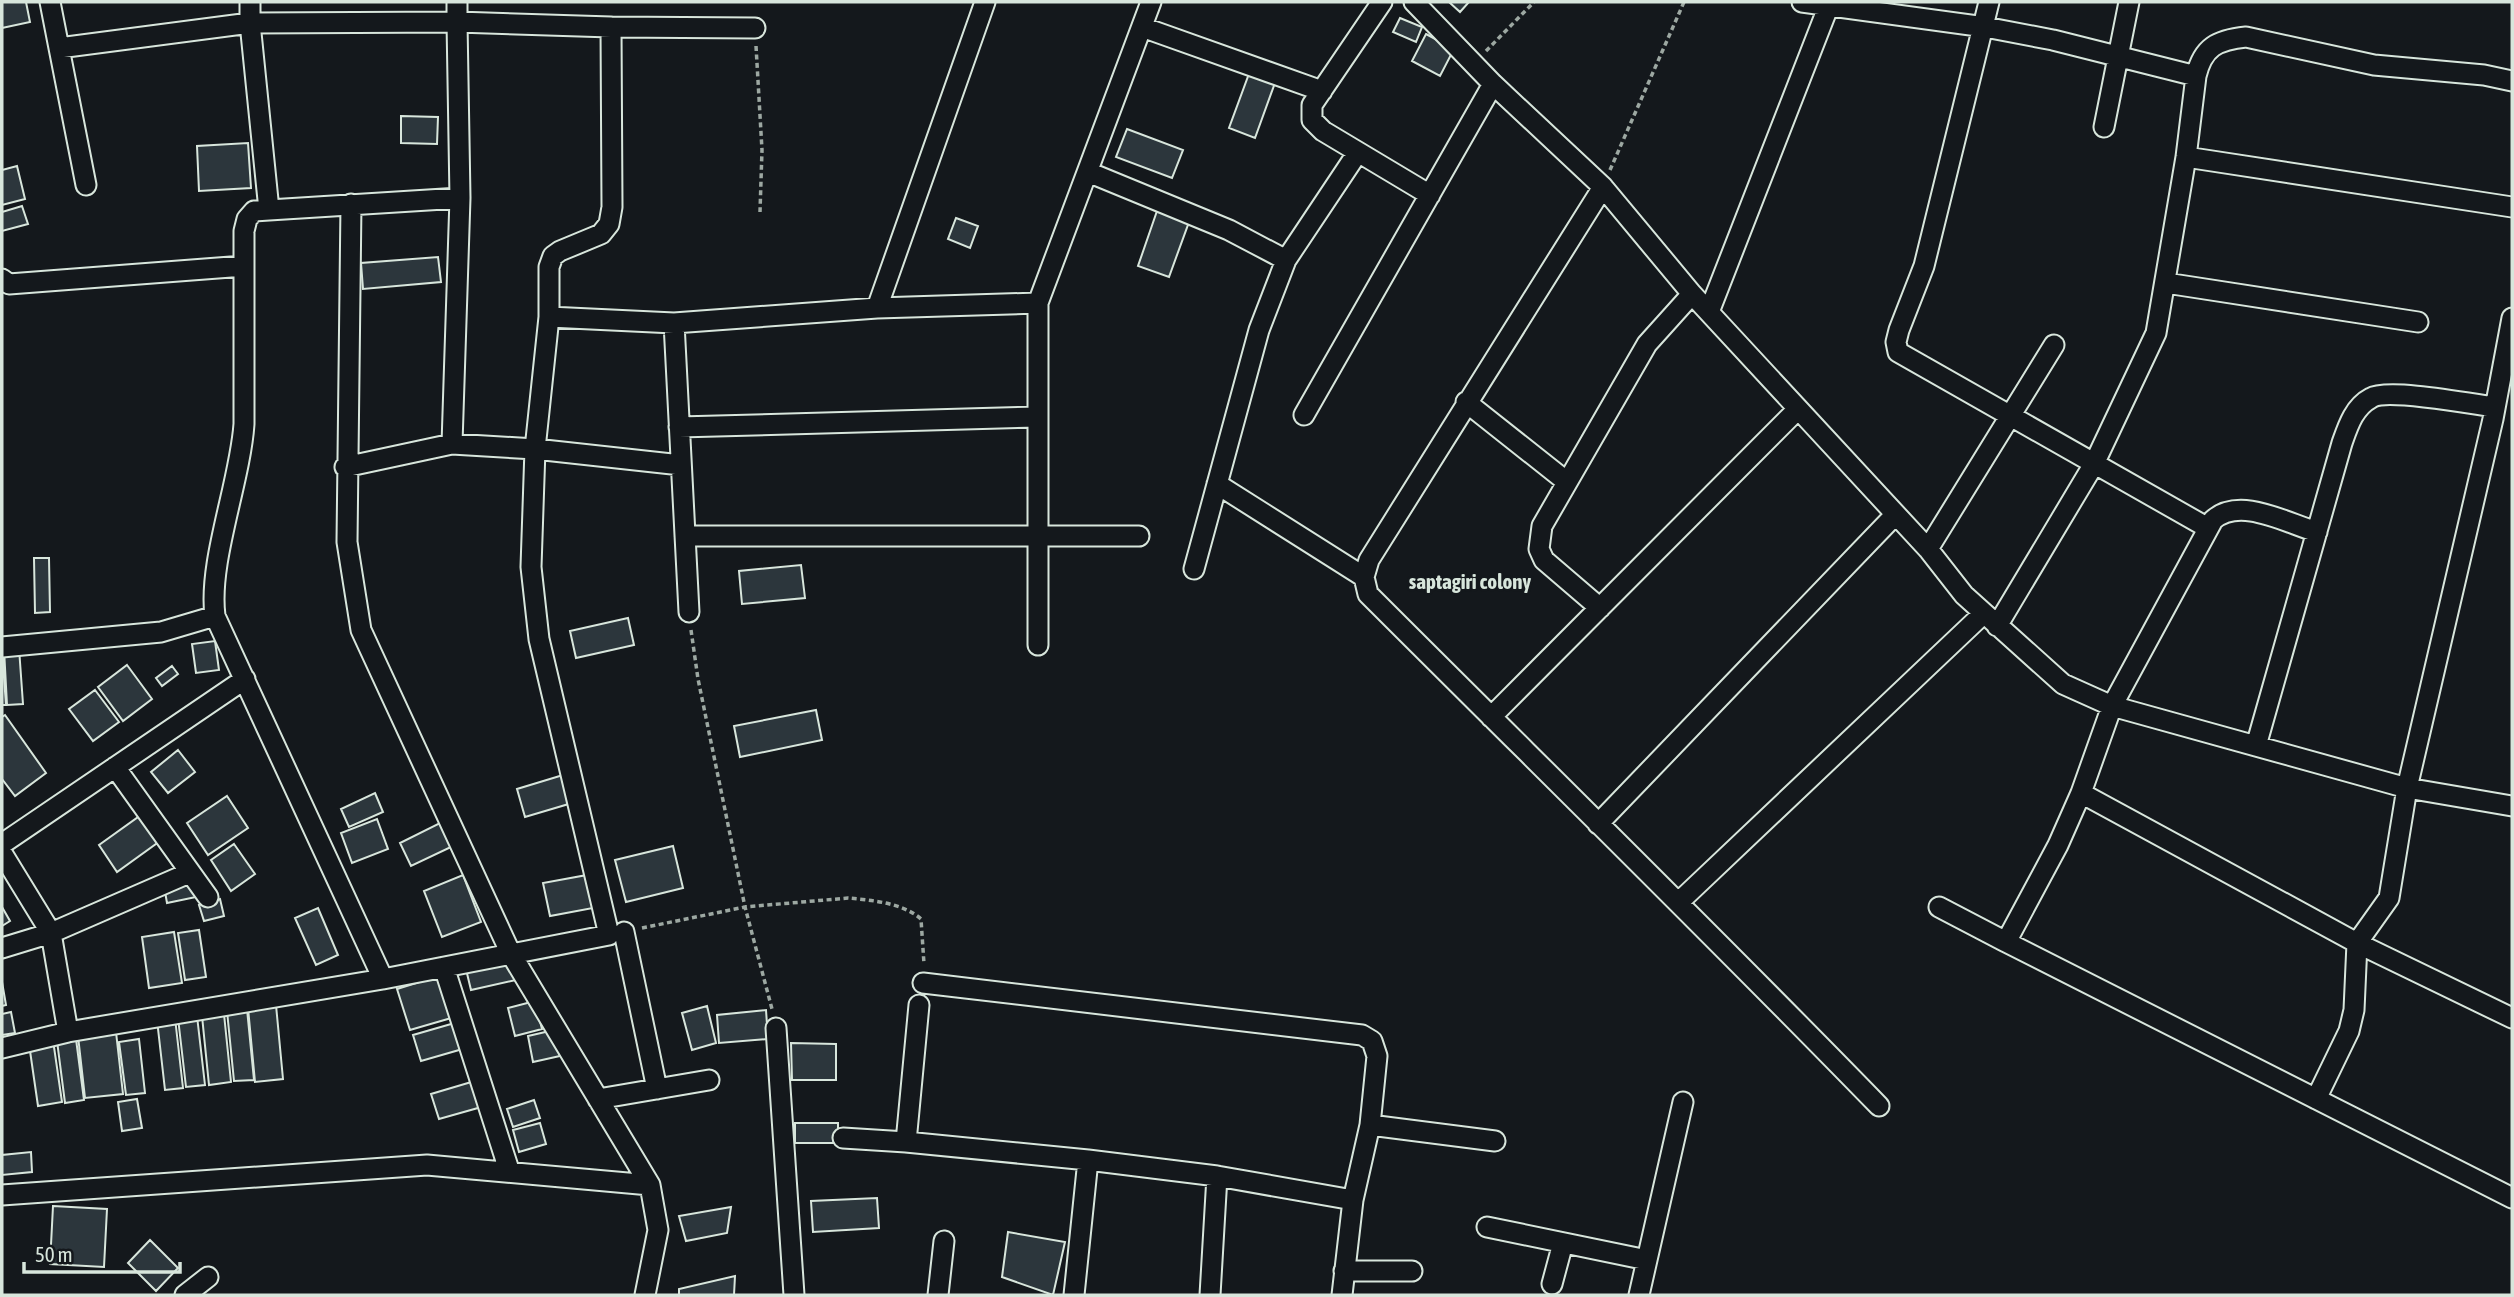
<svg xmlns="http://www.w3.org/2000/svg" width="2514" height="1297" viewBox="0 0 2514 1297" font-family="'Asap Condensed',sans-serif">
<rect width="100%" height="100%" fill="#14181c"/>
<path fill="#2c363c" stroke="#d8e6dc" stroke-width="2" d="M2,2h24l4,20 -28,6z
M1449,2h20l-9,10z
M1400,18l22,9 -6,15 -23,-10z
M1426,34l28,15 -14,27 -28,-15z
M1250,71l26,9 -21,58 -26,-10z
M401,116l37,1 -1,27 -36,-1z
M1127,129l56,21 -11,28 -56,-21z
M248,143l3,45 -52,3 -2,-45z
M17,166l8,33 -23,6v-35z
M22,206l6,18 -26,7v-19z
M1157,211l32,11 -20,55 -31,-11z
M956,218l22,8 -8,22 -22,-9z
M438,257l3,25 -78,7 -2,-26z
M34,558h15l1,54 -15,1z
M801,565l4,33 -63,6 -3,-33z
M628,618l6,27 -58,13 -6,-27z
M215,641l4,29 -23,3 -4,-29z
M19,648l4,56 -16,1 -3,-56z
M2,650l4,55h-4z
M127,665l25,34 -29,22 -25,-34z
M172,666l6,8 -16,12 -6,-8z
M95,690l24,32 -26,19 -24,-32z
M816,710l6,30 -82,17 -6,-31z
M5,715l41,58 -31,23 -13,-17v-62z
M178,750l17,22 -27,21 -17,-21z
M563,775l9,28 -47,14 -8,-28z
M375,793l8,19 -34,15 -8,-18z
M227,796l21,32 -40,27 -21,-32z
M141,815l19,26 -43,31 -18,-27z
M377,819l11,30 -36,14 -11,-30z
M440,823l11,24 -40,19 -11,-23z
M234,844l21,30 -24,17 -20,-31z
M673,846l10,42 -57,14 -11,-42z
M463,875l18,47 -39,15 -18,-46z
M587,875l6,33 -43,8 -7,-33z
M193,881l3,16 -29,6 -3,-17z
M220,899l4,17 -20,5 -5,-16z
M2,907l8,14 -8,5z
M318,908l20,47 -22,10 -21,-47z
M199,930l7,47 -21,3 -7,-47z
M174,932l8,51 -33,5 -7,-51z
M511,955l5,25 -45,10 -6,-25z
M445,974l13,42 -48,14 -13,-41z
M2,982l4,23 -4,1z
M535,1001l7,28 -27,7 -7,-28z
M276,1005l7,74 -28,3 -7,-74z
M707,1006l9,37 -24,7 -10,-37z
M247,1009l7,71 -20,1 -7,-70z
M766,1010l2,29 -49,4 -2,-28z
M11,1012l4,21 -13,2v-21z
M224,1014l7,68 -22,3 -7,-69z
M197,1016l8,69 -19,2 -8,-69z
M175,1018l8,70 -18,2 -8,-70z
M458,1022l8,26 -45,13 -8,-26z
M554,1030l6,26 -27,6 -5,-26z
M116,1032l7,62 -38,4 -7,-62z
M76,1039l8,61 -19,3 -8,-62z
M139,1039l6,54 -19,2 -7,-53z
M53,1040l9,62 -24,4 -9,-62z
M791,1043l45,1v36h-44z
M478,1080l7,26 -46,13 -8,-25z
M137,1099l5,29 -20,3 -4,-29z
M534,1100l6,18 -27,9 -6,-18z
M540,1123l6,21 -27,8 -6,-22z
M795,1123h43v20h-43z
M31,1152l1,20 -30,3v-20z
M877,1198l2,30 -66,4 -2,-31z
M53,1206l54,3 -3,58 -54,-3z
M731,1207l-4,26 -41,8 -7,-25z
M1008,1232l57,10 -12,53 -51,-18z
M150,1240l28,28 -22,23 -28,-28z
M735,1276l-1,19h-55v-6z"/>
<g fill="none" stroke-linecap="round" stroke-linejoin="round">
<defs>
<path id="minor" d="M50,2l9,46 191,-25v-21
M457,2v20l-207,1 19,187 191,-12
M1382,2l-70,103v15l11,11 107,64
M1414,2l79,82 110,103 89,107 236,255 36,46 99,89 49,22 295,82 105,18
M1802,2l183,25 68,13 143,36c7,-29 21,-36 50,-39l128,28 110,10 28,6
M1989,2l-65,264 -25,64 -3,12 2,10 310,176
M611,27l144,1
M1142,27l180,64
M59,48l27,137
M2104,127l25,-125
M2186,157l326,50
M1088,172l141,58 57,30 -27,70 -65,239
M1603,187l-234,373 -5,17 4,17c171,171 343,339 511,512
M351,204l-4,338 14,88 150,324 139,231 8,45 -13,65
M269,210l-15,1 -7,8 -3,12v193c-4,59 -36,137 -29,192l168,363
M1286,260l72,-108
M2,279l7,5 235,-18
M2166,283l252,39
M877,308l108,-306
M1709,312l120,-307
M549,317l125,6 203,-15 161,-5
M674,323l15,289
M1466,402l101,80
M1304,415l189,-331
M679,427l359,-10
M345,467l107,-23 83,5 146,16
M1217,484l147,93
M2317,532c-31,-9 -77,-36 -104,-12l-101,186 -31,87 276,150 155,75
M685,536h454
M1928,549l126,-204
M1600,608l-56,-48 -5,-11 3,-23 105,-182 45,-50
M1997,626l97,-162 62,-131 30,-176 10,-81
M1038,645v-342l113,-301
M2,647l159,-15 54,-16
M1491,717l306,-307
M2256,746l86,-303c6,-17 12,-36 29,-45 16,-10 101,6 124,9
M115,767l93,130
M2081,793l-23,52 -52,97 506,256
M1598,824l297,-309
M2,844l243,-165
M2,853l49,80 17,99
M1680,901l303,-287
M1939,907l67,35
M624,932l33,157
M2,948l49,-15 138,-60
M444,967l65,203
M923,983l439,52 10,6 5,15 -7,69 -17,75 -11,95
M919,1005l-13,137 182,18 -14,135
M776,1028l18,267
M2,1048l66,-16 315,-53 226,-44 -70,-296 -8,-72 4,-118 14,-132v-50l4,-11 7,-5 41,-17 8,-10 3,-17 -1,-180 -154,-5 3,176 -8,246
M598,1099l111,-19
M2316,1099l33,-68 5,-21 3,-67 32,-45 18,-110 86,-369 19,-101
M1370,1125l125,16
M843,1138l63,4
M1088,1160l129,16 136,24
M2,1195l425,-30 223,20
M1487,1227l160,33
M1344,1271h68
M1552,1284l11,-41
M185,1295l23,-18
M938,1295l6,-54
M1210,1295l7,-119
M1639,1295l44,-193"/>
</defs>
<use href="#minor" stroke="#d8e6dc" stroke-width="23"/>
<path stroke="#9da8a2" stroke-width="3.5" stroke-dasharray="5 3.5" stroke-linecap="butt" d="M756,46l6,104 -2,62
M1486,51l48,-49
M1610,170l74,-168
M691,630l7,49 47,228 27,102
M642,928l103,-21 103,-9c23,2 55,5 73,21l3,45"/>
<use href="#minor" stroke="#14181c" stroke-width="19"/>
</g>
<g text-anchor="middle" stroke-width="5" stroke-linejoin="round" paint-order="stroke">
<g font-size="21" font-weight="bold" fill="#d8e6dc" stroke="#14181c">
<text x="1470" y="589">saptagiri colony</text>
</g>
</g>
<rect width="2514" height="1297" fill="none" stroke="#d8e6dc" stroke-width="7"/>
<path d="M24 1262v10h156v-10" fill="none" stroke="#d8e6dc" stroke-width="3.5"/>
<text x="35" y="1262" font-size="21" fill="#d8e6dc" stroke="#14181c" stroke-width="5" paint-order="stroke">50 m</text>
</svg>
